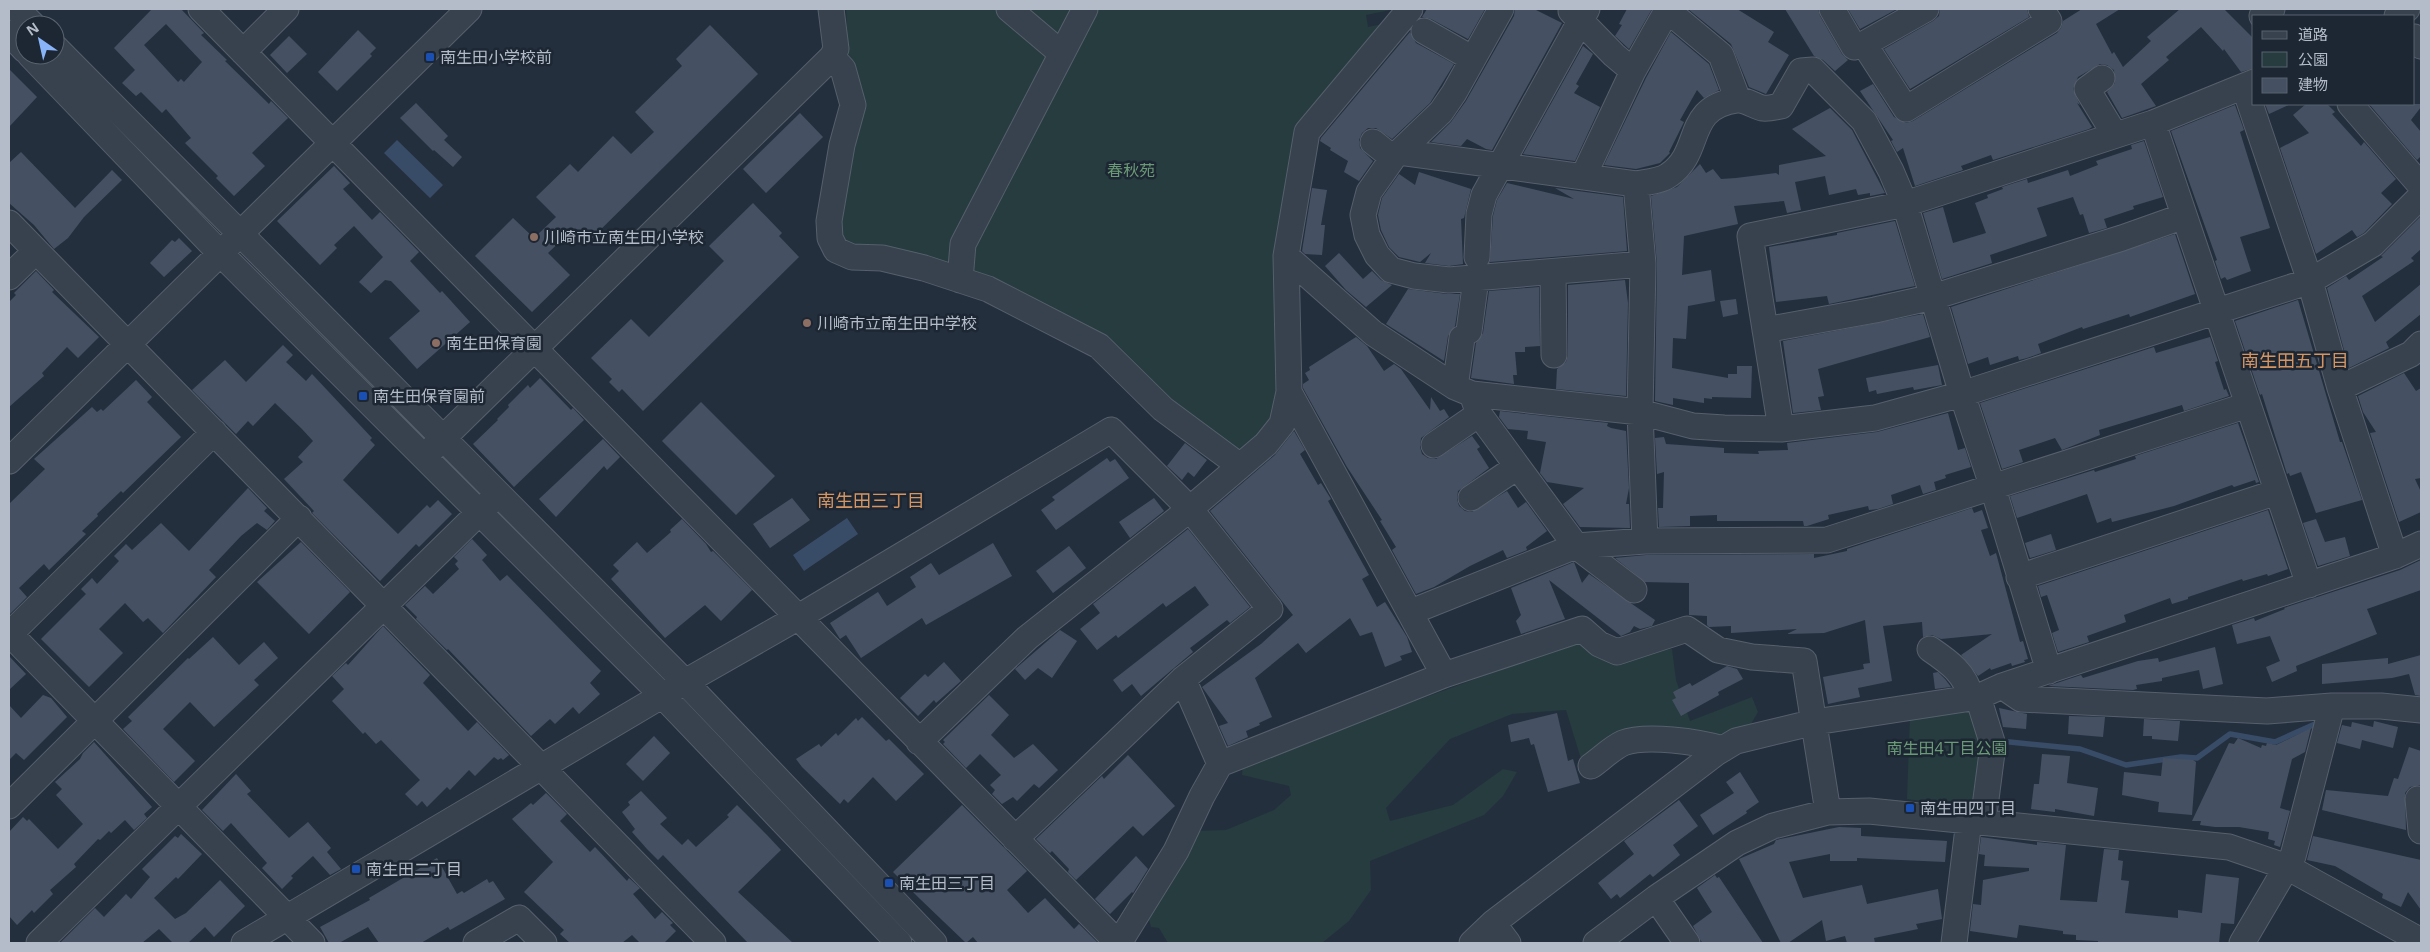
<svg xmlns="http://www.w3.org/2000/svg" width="2430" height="952" viewBox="0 0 2430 952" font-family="'Open Sans','Noto Sans JP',sans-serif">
<rect width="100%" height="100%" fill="#242f3e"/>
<path fill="#263c3f" d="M846,9h549l-29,6 2,12 24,-5 -89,107 -21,275 -40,51 -48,-31 -93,-86 -254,-96 -9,-6 11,-171z
M1582,640l36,14 54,-5 4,31 14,41 62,-24 6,15 -7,12 -27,11 -143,24 -15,-49 -54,4 -62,25 -64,69 4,13 63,-16 50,-36 14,3 -14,24 -19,19 -114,46 1,29 -22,31 -27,22h-154l-9,-15 -8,-1 -3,-11 47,-85 31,-1 48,-20 17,-15 -2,-9 -47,-11 1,-11z
M1962,706l17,10 6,29 -12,63 -66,-9 3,-83z"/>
<path fill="#394c67" d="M397,140l46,45 -13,13 -46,-45z
M847,518l11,16 -54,37 -11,-16z"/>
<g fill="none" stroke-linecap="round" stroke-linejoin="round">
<path stroke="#394c67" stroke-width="5.5" d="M2000,741l80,8 46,16 55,-8 16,1 33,-24 45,8 40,-18"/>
</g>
<path fill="#455162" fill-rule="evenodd" d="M152,9h29l23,24 -3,2 26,25 -2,1 44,43 2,-3 17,17 -36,35 13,13 -31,30 -18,-18 2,-2 -33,-33 6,-5 -25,-29 -4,4 -21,-21 -5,4 -14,-13 13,-13 -21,-22zM166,24l36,38 -18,20 -3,-3 -3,3 -34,-37z
M1427,9h58l-17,30 -37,-20 -9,-2z
M1515,9h19l28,14 -70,127 -6,-1 -19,-10 -6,7 -30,-4 20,-20 15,-21 48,-85z
M1627,9h25l-23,40 -14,-13 7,-11 -3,-1z
M1688,9h49l37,23 -6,10 21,13 -23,39 -17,-7 -18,-43z
M1785,9h33l2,7 22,38 6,6 -13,11 -12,-11 -9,-4z
M1848,9h49l-37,20z
M1940,9h87l2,8 -119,72 -26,-40 49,-28 6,-5z
M2082,9h38l-24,15 16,30 2,-2 9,15 28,-26 -4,-4 33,-28h44l30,30v29l-13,4 -17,-23 -1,2 -22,-24 -35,30 3,3 -28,24 15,22 -34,12 -15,-26 8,-9 -1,-13 -7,-5 -7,-1 -22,13 -5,12 7,16 -3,-2 15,24 -3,2 -96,31 -2,-5 -30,11 2,4 -48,16 -12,-38 -6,4 -6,-11 2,-1 -33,-49 13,-7 21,33 12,6 7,-2 144,-88 4,-5 2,-7z
M710,25l48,49 -174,172 -14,-14 -22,21 22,22 -38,37 -57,-56 38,-38 21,20 22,-21 -20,-20 34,-33 8,8 35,-36 18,18 23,-22 -19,-20 47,-46 -6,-7z
M358,30l18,18 -6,6 2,2 -35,35 -19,-19z
M1410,32l6,11 38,21 -24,39 -38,36 -16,-11h-8l-6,5 -3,7 1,8 13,13 -14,20 -15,-9 4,-11 -18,-11 1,-2 -11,-7 1,-3z
M1671,32l38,32 10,26 -15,8 -7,-8 -17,30 4,2 -15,30 1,1 -10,10 -24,6 -32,-4 42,-87z
M289,36l18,18 -20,19 -17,-18z
M1583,46l10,8 -17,30 3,2 -5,7 26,14 -25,54 -52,-7z
M9,69l28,28 -28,30z
M416,103l32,33 -4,4 18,17 -9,10 -19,-17 -1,1 -33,-33z
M2265,104h26l-22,10z
M2306,104h21l8,8 -3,2 29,32 3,-4 32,37 -15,14 11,11 -28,29 -7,4 -5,-7 -36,24 -36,-106 29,-15 -16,-18z
M2369,104h52v3l-10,13 10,12v24l-4,4z
M2235,105l9,25 -4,2 30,96 -30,9 11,34 -24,9 -2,-3 -4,2 -6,-18 2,-1 -46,-129z
M1830,108l22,22 33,63 -15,3v-3l-12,2 -2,-6 -27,6 -4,-19 -30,6 6,28 -14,3 -3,-12 -50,5 4,18 -54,12 -2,39 29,-5 4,31 -27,5 -2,33 -13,-1 -1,30 56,10v-4h9v-8h15l-1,32 -39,-1v2l-8,-1v5l-31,-5v7l-18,-4 2,-137 -6,-68 26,-9 23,-23 6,9 7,-4 8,10 15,-1 40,-5 3,2v-10l47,-9 -34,-27z
M800,113l23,24 -57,56 -23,-24z
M2144,141l19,56 -30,9 1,3 -30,10 3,9 -18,5 -6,-19 -3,1 -7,-18 -36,11 10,28 -57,19 2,8 -50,16 -19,-66 20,-6 10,36 33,-10 -11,-30 13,-5 -1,-3 16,-6 -1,-2 25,-8 1,4 40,-13 2,6 28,-11 -2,-4 36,-12 -1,-4z
M21,152l54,56 37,-38 10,10 -38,37 -16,21 -14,11 -20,-24 -25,-22v-40z
M334,166l16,17 -7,6 29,31 8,-8 39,40 -9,9 30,32 2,-2 28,31 -53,47 -28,-31 31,-27 -29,-30 -6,-1 -14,13 -12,-11 24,-25 -29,-31 -20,19 3,3 -17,17 -43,-44z
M1419,172l52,17 -7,29 -3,1 2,45 -14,2 -24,-3 6,-10 -11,9 -21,-5 -10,-10 -8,-17 -3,-15 4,-17 17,-24 16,11z
M1507,183l67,16 -19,-11 68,9 4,54 -137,11 3,-46 4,-16z
M1312,188l15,2 -6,35h4l-3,30 -17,-1 -3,-3z
M753,203l29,30 -3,3 20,21 -156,154 -21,-22 -3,3 -10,-10 3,-3 -21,-21 40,-39 18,18 75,-76 -15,-15z
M2421,216v33l-10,9 3,3 -52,35 13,26 46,-38v30l-35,28 3,6 -40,20 -22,-80 19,-12 3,4 34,-23 -2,-1z
M1895,221l20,65 -86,18 -2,-8 -51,6 -7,-55 68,-12v-2z
M2175,234l20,60 -65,23 -1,-3 -46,15 -1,-2 -44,17 3,9 -14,5 -8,2 -1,-4 -28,9 -2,-8 -20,7 -17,-57z
M179,238l13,13 -28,26 -14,-14 22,-23 3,2z
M1339,253l24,26 9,-8 9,9 11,5 -26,22 -20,-17 -21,-24z
M36,271l18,19 -2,2 47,45 -21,21 -11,-11 -25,26 2,3 -35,31v-105l7,-7 -2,-2z
M1625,280l3,23 -2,93 -70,-7 1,-20 9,-7 2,-7v-70z
M1539,287l1,59 -15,1v5h-10l2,23h-4l1,9 -43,-6 5,-35 7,-10 6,-42z
M1408,289l39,5h13l-5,32 -7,10 -4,25 -58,-37z
M1736,299l2,15 -15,3 -3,-16z
M2298,300l42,142h2l20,58 -46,13 -15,-41 -11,4 -1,-3 -2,1 -25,-80 -2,1 -25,-74z
M1923,314l7,23 -112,32 6,27 -6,1 3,13 -28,3 -10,-72z
M1356,337l11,9 17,25 10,-7 7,5 29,41 1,-13 9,14 4,-2 5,8 -28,21 -1,9 2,7 6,4 8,1 36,-23 8,11 -3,2 12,19 -31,23 -1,8 2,7 6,5 7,1 35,-21 11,17 8,-6 21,29 -21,16 1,3 -20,8 -4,-8 -33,16 -36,21 -18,7 -24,-44 4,-3 -16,-26 2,-1 -35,-53 -44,-79v-4l6,-4 -4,-7 5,-3 -1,-3z
M2210,337l8,24 -3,1 9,28 2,-1 3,7 -45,15 -2,-6 -83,25 1,5 -38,15 -7,-12 -36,12 4,12 -21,7 -22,-66 174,-56 2,6z
M283,345l10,10 -7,7 20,19 6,-7 60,64 -2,2 5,5 -32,35 55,54 29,-29 3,3 8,-8 14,14 -33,33 -3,-3 -36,37 -68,-68 2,-2 -30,-32 19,-17 -5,-5 15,-16 -11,-12 -27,-26 -22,23 -5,-5 -12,13 -44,-44 33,-30 21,22z
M1938,365l4,20 -28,5 -1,-3 -36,7 -1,-4 -7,2 -3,-14z
M2404,373l12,18 5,-3v90l-6,1 6,13v20l-22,10 -29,-89 6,-1 -13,-20 -5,-16z
M540,378l31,32 2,-2 11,12 -70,67 -41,-43 25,-24 -1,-1 12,-12 -1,-2 20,-20 2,3z
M136,380l16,17 -5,5 34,35 -58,56 -2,-2 -24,23 1,2 -16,15 4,3 -37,36 -5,-6 -25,24 8,9 -18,18v-111l36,-35 -11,-10 58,-52 5,5 4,-3 2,2z
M701,402l74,74 -39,39 -74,-74z
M1500,411l108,12 -1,3 4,2 15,3 3,57 -3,16h3l1,24 -50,-1 -17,-23 21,-16 -37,-6 -7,-9 6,-31 -19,-3 1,-8 -20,-2 -9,-12z
M1948,413l10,37 7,-2 6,19 -26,8 1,3 -12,4 2,8 -13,4 -3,-9 -29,10 2,9 -15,5 -9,1 -1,-4 -40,9 1,4 -22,7h-3l-1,-5h-86v-6l-27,1v10l-31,1 -1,-19h5l1,-36 -7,2 -2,-36 9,-1 2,7 58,4v5l35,1 -1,-3 30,-1 -1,-7 90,-11z
M2238,423l21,59 -3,1 -1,-3 -21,7 -2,-2 -58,21 -62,16 -1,-4 -14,5 -10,-29 -70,24 -7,-22 84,-26 1,2 41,-13 -1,-3z
M1294,431l11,19 -5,4 18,31 3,-2 10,16 -3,2 41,74 -7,4 15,28 8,-5 22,35 5,15 -12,4 2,4 -17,7 -13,-35 -12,4 -10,-18 -44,35 -8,-10 -43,35 17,39 -13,6 1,2 -14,6 2,6 -20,9 -9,-20 9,-3 -26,-36 59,-43 32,-29 -83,-104 65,-56z
M603,439l17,18 -13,13 -3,-4 -48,51 -17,-18z
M1185,443l22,17 -13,17 -6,-5 -6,8 -15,-14z
M1107,458l3,4 5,-3 14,19 -73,52 -15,-20 14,-10 -3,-3z
M248,488l19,20 -3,3 11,10 -8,9 -10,-7 -16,13 -32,34 7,7 -53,56 -15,-15 -5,4 -18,-19 -26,26 24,24 -34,34 -48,-48 45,-45 -5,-5 11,-11 5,6 22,-23 -5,-5 12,-12 6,6 29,-27 28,28z
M792,498l18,22 -40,28 -17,-24z
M1154,498l10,13 -34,27 -11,-16z
M1972,508l2,5 8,-3 6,18 -7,2 9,26 6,-3 24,89 3,-1 5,18 -4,1 1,2 -13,4 -1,-3 -20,7 -1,-2 -12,8 -17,-21 31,-21 -51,5 -9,-4 -9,2 -1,-15 -39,4 9,55 -34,7 2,9 -32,7 -5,-27 41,-8 -1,-5 7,-1 -5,-43 -41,13 -37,1 10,-5 -66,4v-7l-22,1 -2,-2v-9l-18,-1v-32l-44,-1 -30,-24 31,-3 168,-1v4l33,-7v-2z
M2268,510l20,59 -20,7 -1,-2 -24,7 -1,-2 -54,18v2l-16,5 -2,-6 -46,17 2,7 -39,14 2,6 -31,10 -6,-19 7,-3 -12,-35 -6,2 -3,-11z
M682,519l24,25 5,8 2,-1 39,39 -31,31 -16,-16 -40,33 -54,-59 8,-8 -6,-6 24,-23 10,11 24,-21 -1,-2z
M2316,519l9,23 20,-5 5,19 -32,10 -15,-43z
M1188,529l62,78 -20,16 -3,-3 -37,28 3,4 -52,44 -9,-12 -10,8 -9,-12 96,-75 -14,-19 -29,21 -3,-4 -45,35 -2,-3 -19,15 -17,-21 20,-16 -7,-9z
M2051,534l5,16 -26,8 -5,-15z
M472,539l15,16 -5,5 18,21 7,-6 94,96 -11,12 10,11 -21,20 -6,-7 -18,17 -5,-5 -19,17 -83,-87 -1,1 -31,-31 1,-2 -12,-12 20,-19 8,8 26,-25 -4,-5 3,-3 -4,-4z
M301,542l49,50 -41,42 -52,-52z
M993,543l19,33 -86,49 -4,-7 -61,40 -15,-23 -6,4 -10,-16 48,-31 9,14 29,-19 -6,-10 21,-14 8,12z
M1069,546l17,22 -33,25 -17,-22z
M2421,560v30l-54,19 10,25 -81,32 1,5 -25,11 -6,-15 14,-6 -10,-25 -33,8 -5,-19 22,-7 1,3 30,-12 -1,-1 116,-38z
M1574,562l8,21 7,-9 66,46 -3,6 -12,3 -6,-3 -4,6 -9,4 -72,-56 16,39 -44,15 -5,-13 5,-6 -10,-27z
M383,626l47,49 -7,8 45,48 9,-9 32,33 -6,5 -2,-2 -3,2 -4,-3 -19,19 -6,-6 -19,20 -3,-3 -20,20 -5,-6 -5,5 -12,-12 15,-14 -39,-40 -5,4 -11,-12 -2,2 -31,-33 12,-12 -12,-13 14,-13 2,2z
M1060,630l17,11 -25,37 -14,-10 -13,12 -10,-11z
M213,637l26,28 25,-23 14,16 -24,22 5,5 -45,42 -24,-25 -27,27 32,32 -21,21 -51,-53 9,-8 -4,-4 60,-59 1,1z
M2215,647l8,37 -20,5 -4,-19 -37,8v3l-26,4 1,4 -4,1 -85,-4 33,-11 2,3 55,-17 20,-3 1,4z
M2421,655v41l-6,-1 -6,-21 -17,4 -70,6v-20l66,-6v6z
M9,656l17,18 -17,16z
M944,662l17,19 -25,22 -2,-3 -16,16 -18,-18 25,-24 3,3z
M1727,666l10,3 6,10 -25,13 1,3 -38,21 -9,-16 4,-2 -3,-6 17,-9 2,3z
M1938,672l7,7 6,8 -16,2 -2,-16z
M43,695l8,3 16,19 -43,43 -8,-7 -7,7v-55l12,13z
M989,695l20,20 -18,20 23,23 19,-14 25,26 -19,18 -5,-4 -17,17 -4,-4 -11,7 -10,-10 3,-4 -5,-5 11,-10 -21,-21 -14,14 -23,-24 2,-2 -2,-2z
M1999,708l28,6 -1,15 -23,-2z
M1557,713l11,48 5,-2 7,24 -32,9 -14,-48 -3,1 -2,-7 -18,4 -3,-17z
M2069,716l36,1 -2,20 -35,-3z
M862,717l24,24 3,-2 35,35 -28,27 -23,-24 -25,26 -4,-4 -4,5 -38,-37 -6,-8 23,-15 2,3 15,-14 2,3 18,-18 2,3z
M2144,719l36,2 -2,20 -26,-2v-3h-9z
M2374,721l24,6 -5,21 -31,-8 -2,9 -23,-6 5,-18 9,2 1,-5 21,5z
M2311,728l-6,24 -13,7 -12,49 10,3 -10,36 -6,-2 1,-4 -7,-2 1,-7 -30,-5h-24l-15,-2 1,-4h-9l37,-78 5,1 4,-6 23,10 1,-3 4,1 1,-3 9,2z
M654,736l16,17 -27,28 -17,-17z
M94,742l58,65 -8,7 3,4 -13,12 -9,-10 -14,13 -2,-2 -9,9 -2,-1 -24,25 2,3 -26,23 3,4 -19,19 -2,-3 -15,15 -8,-9v-84l14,-15 4,4 2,-2 29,30 25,-25 -27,-29 6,-6 -7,-7 25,-23 3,-6z
M2409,747l12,4v34l-11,2 -5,6 1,37 -84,-20 4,-20 62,6 6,-18 4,1z
M2042,754l28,2 -3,27 31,5 -4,28 -39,-7v3l-24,-3 3,-25h5z
M1128,755l47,51 -32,30 -10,-10 -57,54 -8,-8 1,-3 -17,-18 -2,2 -14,-14 66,-63 2,3z
M2163,758l30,2 3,2 -4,53 -34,-3 1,-10 -37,-7 2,-23 37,4z
M1740,772l19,30 -13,9 1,2 -34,22 -13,-20 34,-22 -8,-11z
M236,774l15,17 -4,3 42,44 19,-16 23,26 -4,4 14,17 -11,6 -17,-19 -22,20 2,2 -11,11 -20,-21 5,-5 -36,-40 -8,8 -21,-21z
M641,791l26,27 -7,6 22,21 6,-6 8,8 33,-30 -2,-2 10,-10 30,30 14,15 -43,42 55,51h-45l-85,-88 -5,5 -11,-11 -15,-17 3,-3 -13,-17 8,-7 -2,-3z
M546,793l21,21 -7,7 30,31 5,-5 32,34 2,-3 11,10 -7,6 22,25 7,-7 11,11 -3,2 6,6 -12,12h-24l-8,-8 -10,8h-52l-10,-9 4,-4 -40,-38 29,-30 -41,-43 19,-16 2,2z
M1679,800l19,26 -25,19 7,10 -27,22 -3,-3 -30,24 -3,-4 -6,5 -13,-16 36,-29 -10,-13z
M962,805l65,66 -20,19 21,23 17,-15 29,31 5,-5 19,19h-120l-5,-6 -7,6 -47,-45 -26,-26z
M1839,827l22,1v8l86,5 -2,21 -88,-4v3h-27v-7l-41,8 14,36 59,-13 5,19 71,-15 4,30 -26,5 2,5 -44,9 1,5h-28l-2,-7 -19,5 -4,-21 -34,23h-7l-42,-84 35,-15 2,-4z
M181,834l21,20 -24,25 -2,-2 -22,21 21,21 11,-6 34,-33 25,26 -31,31 -9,-10 -17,16h-15l-14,-14 -17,14h-82l35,-35 9,9 22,-23 5,5 19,-22 -8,-8 33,-33 3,2z
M2313,836l108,24v50l-13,-18 -7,15 -19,-9 1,-4 -48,-28 -28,-6z
M1981,837l56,8v-3l29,3 -6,55 37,2 7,-53 15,1 -1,10 5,1 -2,19 8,1 -4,32 53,5v-8l24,3 4,-39 33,4 -5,46 -13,-1 -2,20h-121v-2l-22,-1v-5l-13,-1v-3l-44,-6 -2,13 -47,-7 3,-27 8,1 2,-25 46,-9v-3l-45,-2 1,-11 -6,-1z
M1136,856l12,13 -15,24 -1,-1 -22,22 -15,-15z
M437,858l20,36 5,-3 2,2 23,-14 2,4 4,-2 12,18 -55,31 -2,-3 -27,16h-42l-11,-16 -29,16h-10l-9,-16 50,-27 -1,-2z
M1715,875l2,3 2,-1 44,66h-60l-2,-2 -8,-15 19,-14 -15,-24z"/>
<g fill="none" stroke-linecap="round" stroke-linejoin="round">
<defs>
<path id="minor" d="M17,9l16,16
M201,9l917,934
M1009,9l52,44
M1501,9l-47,84 -13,19 -48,46 -24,34 -6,23 4,20 10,20 14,15 23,6 35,4 194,-16
M1832,9l22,38 10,-3 42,65 143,-88 -8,-12
M1667,10l54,45 17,45
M1571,11l43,44 19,16
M2262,16l10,-7
M2397,16l10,-7
M1424,31l49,28
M9,33l16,17
M2414,37l7,9
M1864,44l62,-35
M55,47l630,635 249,261
M243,52l43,-43
M30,55l190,198 443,443 236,247
M832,57l11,12 10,36 -11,40 -13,76 1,17 6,12 16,7 30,1 42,10 64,21 111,57 64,63 77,57
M2102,78l-15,11 28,46
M2244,86l66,195 30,107 55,168
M2350,104l71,82
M2153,123l156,462
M1373,142l20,16
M1399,152l237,32c11,-2 25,-3 33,-9 35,-24 14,-67 68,-75 8,-1 17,6 25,8 6,1 13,-1 19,-2l20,-35 12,-1 51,51 27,50 14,33 57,190 30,91 57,186
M1583,177l50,-106 35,-62
M1636,184l7,80 -3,148 5,129
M9,223l704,720
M1286,256l87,77 82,54 17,7 7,20 97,132 58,44
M1477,257l2,-43 5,-19 103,-186
M1553,272l1,83
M9,277l27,-26
M960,280l3,-36 122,-235
M1765,330l110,-20 58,-13 189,-59 62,-22
M1469,331l7,-52
M1455,387l7,-49
M2340,388l71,-34 10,-10
M1289,392l155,283
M1472,394l168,18 53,14 31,2 57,1 94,-11 87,-24 348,-113 63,-37 48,-48
M1781,429l-31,-193 155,-32 248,-81 101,-41
M1434,445l45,-31
M431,450l401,-393 4,-8 -5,-40
M9,461l460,-452
M1471,498l46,-31
M2019,577l258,-85
M1411,612l165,-66 69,-5 182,-1 421,-135
M9,633l303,310
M9,635l205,-203
M1930,649c19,13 35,24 41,48
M1183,679l37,85
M2002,686l19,13 246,12 65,-5h49l40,4
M1978,697l15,48 -10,77
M919,742l108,-104 163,-129 76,-65 16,-20 7,-32 -3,-136 21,-124 103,-123
M1591,766c10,-7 21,-18 32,-23 23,-9 76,-1 100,6
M2418,799l3,32
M9,806l290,-288
M1656,898l31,45
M1493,923l15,20
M39,943l452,-442
M244,943l441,-261 112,-64 314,-188 79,79 80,100 -87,70 -168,160
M476,943l43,-25 25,25
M1119,943l57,-92 26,-55 18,-32 224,-89 138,-46 17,15 18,8 70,-23 31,21 34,7 52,4 24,151
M1472,943l21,-20 223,-170 20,-12 79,-19 163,-25 24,-11 393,-130 26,-12
M1596,943l60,-45 81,-55 36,-17 55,-14 41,-1 360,36 58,20 134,74
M1954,943l15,-123
M2242,943l51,-87 39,-150"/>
</defs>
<use href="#minor" stroke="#565f6c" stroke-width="27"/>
<use href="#minor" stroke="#38414e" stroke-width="25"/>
</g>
<g fill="#1a4fb4" stroke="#1d2633" stroke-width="2">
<rect x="425" y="52" width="10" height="10" rx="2.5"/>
<rect x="358" y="391" width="10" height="10" rx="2.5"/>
<rect x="1905" y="803" width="10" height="10" rx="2.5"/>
<rect x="351" y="864" width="10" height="10" rx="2.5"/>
<rect x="884" y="878" width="10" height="10" rx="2.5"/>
</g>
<g fill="#8d6e63" stroke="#1d2633" stroke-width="2">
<circle cx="534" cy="237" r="5"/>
<circle cx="807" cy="323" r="5"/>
<circle cx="436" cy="343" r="5"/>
</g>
<g text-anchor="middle" stroke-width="5" stroke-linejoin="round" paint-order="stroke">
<g font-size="16" fill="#b4bcc9" stroke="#1d2633" text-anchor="start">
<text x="440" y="63">南生田小学校前</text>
<text x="544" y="243">川崎市立南生田小学校</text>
<text x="817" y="329">川崎市立南生田中学校</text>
<text x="446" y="349">南生田保育園</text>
<text x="373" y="402">南生田保育園前</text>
<text x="1920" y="814">南生田四丁目</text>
<text x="366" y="875">南生田二丁目</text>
<text x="899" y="889">南生田三丁目</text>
</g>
<g font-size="16" fill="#6b9a76" stroke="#1d2633">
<text x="1131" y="176">春秋苑</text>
<text x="1947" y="754">南生田4丁目公園</text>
</g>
<g font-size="18" fill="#d59563" stroke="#1d2633">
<text x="2295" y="367">南生田五丁目</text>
<text x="871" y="507">南生田三丁目</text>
</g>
</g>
<rect width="2430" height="952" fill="none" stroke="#b4bcc9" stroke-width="20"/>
<rect x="2252" y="15" width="162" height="90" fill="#1d2633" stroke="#59626f"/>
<rect x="2262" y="31" width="25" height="8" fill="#38414e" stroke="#59626f"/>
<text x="2298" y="40" font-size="15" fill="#b4bcc9">道路</text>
<rect x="2262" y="52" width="25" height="15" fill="#263c3f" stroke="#59626f"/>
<text x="2298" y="65" font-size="15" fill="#b4bcc9">公園</text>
<rect x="2262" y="78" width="25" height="15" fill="#455162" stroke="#59626f"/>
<text x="2298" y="90" font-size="15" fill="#b4bcc9">建物</text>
<g transform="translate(40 40) rotate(326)"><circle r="24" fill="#1d2633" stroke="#59626f"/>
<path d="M0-4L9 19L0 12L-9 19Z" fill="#8ab4f8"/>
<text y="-8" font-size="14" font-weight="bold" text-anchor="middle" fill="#b4bcc9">N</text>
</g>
</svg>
